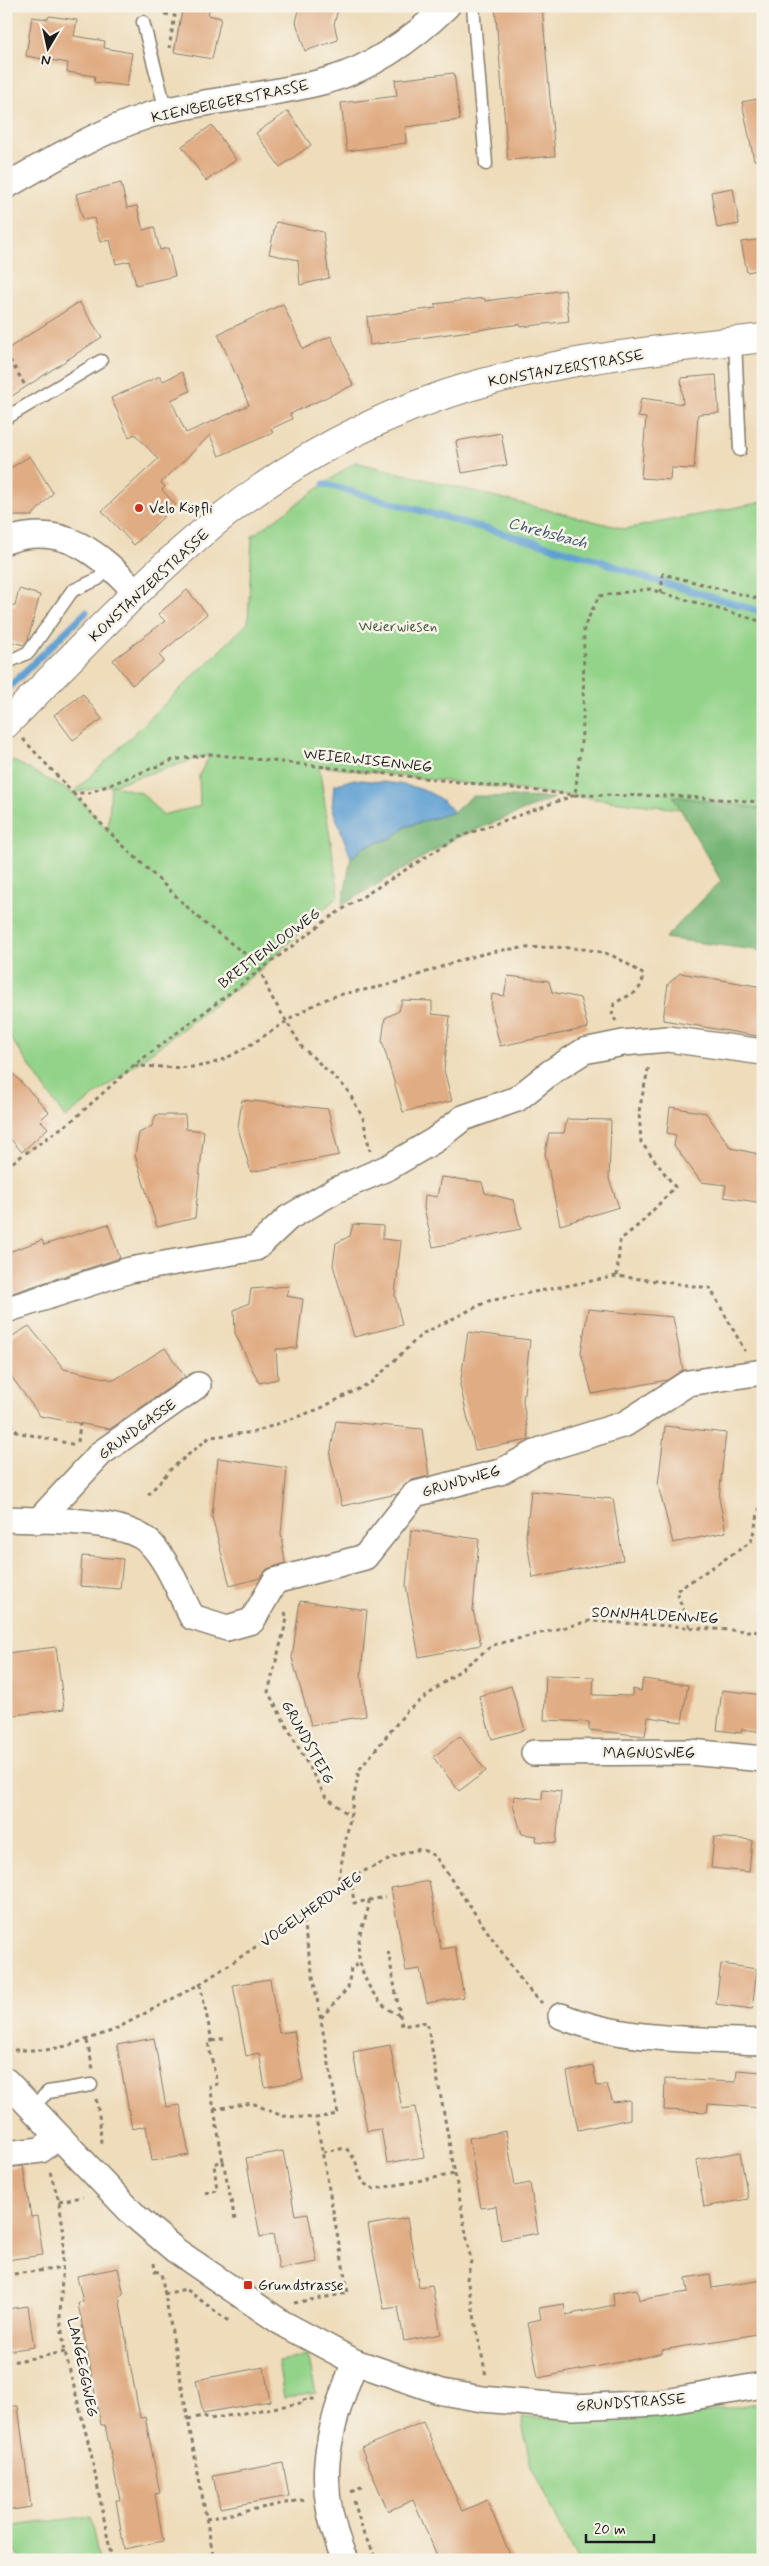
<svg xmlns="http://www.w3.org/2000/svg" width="769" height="2566" viewBox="0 0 769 2566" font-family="Mynerve,sans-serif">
<rect width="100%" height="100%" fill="#f7f3e8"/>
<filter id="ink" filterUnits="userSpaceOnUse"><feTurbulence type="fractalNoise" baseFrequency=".02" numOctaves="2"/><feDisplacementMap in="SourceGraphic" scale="10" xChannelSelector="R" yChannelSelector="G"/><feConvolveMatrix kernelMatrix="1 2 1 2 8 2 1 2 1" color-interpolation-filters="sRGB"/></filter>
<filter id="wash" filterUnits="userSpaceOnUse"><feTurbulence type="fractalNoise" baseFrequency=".0096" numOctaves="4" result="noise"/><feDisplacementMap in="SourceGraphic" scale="20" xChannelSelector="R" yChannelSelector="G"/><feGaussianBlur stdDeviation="1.12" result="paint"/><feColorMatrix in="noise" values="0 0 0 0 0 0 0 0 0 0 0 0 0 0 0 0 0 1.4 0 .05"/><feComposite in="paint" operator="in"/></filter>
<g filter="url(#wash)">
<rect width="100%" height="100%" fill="#eedcba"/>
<path fill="#93d389" stroke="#587852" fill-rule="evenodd" d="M355,462l270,67 138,-27v317l-444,-53 20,129 -79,75 -195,148 -59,-87v-266l6,-5 61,33 175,-170 4,-87zM210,755l-11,20 1,31 -38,9 -20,-22 -30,-8zM111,785l-3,45 -35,-37z
M308,2356l8,37 -32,5 -6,-37z
M763,2402v158h-186l-46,-94 -10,-48 166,-2z
M90,2516l9,44h-77l-16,-23v-10z"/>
<path fill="#76b575" stroke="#496848" d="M472,796l82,2 -98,40 -114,67 9,-47 13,-11 28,-9 13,-11 49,-15z
M673,796l90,13v142l-98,-13 56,-57z"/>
<path fill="#61a0d3" stroke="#3e5e78" d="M354,779c36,5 75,2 100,33l-49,15 -13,11 -28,9 -13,11 -19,-51 2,-22z"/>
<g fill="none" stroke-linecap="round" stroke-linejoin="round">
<path stroke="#61a0d3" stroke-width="7" d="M324,484l268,74 58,21 113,33
M6,690l80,-78"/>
</g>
<g id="blocks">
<path fill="#e0ac83" d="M183,6h27l-2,9 13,3 -9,41 -38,-7z
M300,6h39l-5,18 4,16 -33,11 -9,-29z
M495,6h47l13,150 -47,4z
M49,16l28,4 -3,16 31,5 -1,7 28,5 -5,33 -33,-4 1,-6 -28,-4 1,-9 -42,-7 6,-39 16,2z
M454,73l6,47 -55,7 1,16 -59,8 -6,-48 56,-7 -2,-16z
M763,98v62h-9l-12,-58z
M288,111l23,34 -31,22 -24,-34z
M212,125l24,35 -30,21 -24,-35z
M121,183l6,25 10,-2 6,24 11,-3 6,23 8,-2 7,28 -39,9 -6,-24 -14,3 -6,-24 -10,2 -6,-24 -11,2 -7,-26z
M733,188l6,36 -22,4 -6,-36z
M276,222l47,10 6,46 -29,7 -2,-25 -29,-6z
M763,239v30l-16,3 -6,-30z
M565,290l4,31 -48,6 -1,-3 -150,21 -3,-28 69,-9 -1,-4 49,-6 1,3z
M79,302l23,35 -96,63v-50z
M283,304l20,45 28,-13 22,49 -63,29 2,5 -21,10 2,4 -54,23 -9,-21 -49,48 4,4 -3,3 14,15 -42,40 -32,-34 56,-52 -23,-25 -6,3 -18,-39 49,-22 3,5 19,-9 8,19 -19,9 15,33 63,-28 -31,-71z
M716,375l3,38 -21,1 -4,55 -23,-1 -1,12 -29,-2 5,-60 -8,-1 3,-19 42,6 -2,-26z
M501,433l6,32 -45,8 -6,-32z
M30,456l23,37 -21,23h-26v-45z
M19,589l21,6 -12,44 -4,6 -18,-5v-37l9,3z
M187,590l20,24 -48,41 5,6 -32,24 -19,-25 52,-39 -7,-7z
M83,694l19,25 -29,21 -19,-25z
M680,973l83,14v50l-100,-17 5,-36z
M508,976l41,5 3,11 28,6 8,30 -88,18 -9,-38 1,-14 12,2z
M402,1000l30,1v13l18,2 -6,54 8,31 -49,11 -21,-71 3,-23 14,-7z
M6,1066l43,46 -9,8 8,8 -26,24 -16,-18z
M242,1100l86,9 11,46 -88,17 -13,-44z
M670,1107l36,6 25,35 32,7v48l-39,-6 2,-12 -25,-3 -27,-37 2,-10 -9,-2z
M156,1115h29l1,14 18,2 -9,87 -38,9 -22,-72 4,-22 13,-7z
M567,1119l44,1 -2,59 10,28 -59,18 -15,-72 4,-20h15z
M441,1177l41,5 3,11 28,7 8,29 -88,18 -9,-39 1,-13 12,2z
M108,1224l12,34 -114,37v-42l36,-13 2,5z
M353,1224l30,2v13l18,2 -6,54 7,30 -48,12 -21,-72 3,-22 14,-7z
M289,1286l-3,10 17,3 -6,49 -21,1 2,30 -19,4 -24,-50 -1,-23 15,-7 2,-14z
M588,1309l85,8 10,53 -16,10 -75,14 -11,-42z
M29,1326l35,43 50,11 51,-32 20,29 -75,52 -70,-13 -34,-47v-29z
M468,1332l62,8 -7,61 6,39 -54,10 -15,-65z
M336,1421l86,8 7,47 -18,4 -14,14 -55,12 -12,-50z
M665,1426l61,7 -7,65 7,34 -53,11 -15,-58z
M218,1458l69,10 -6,66 4,29 -18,6 -7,9 -30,8 -18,-69z
M531,1491l82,8 10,61 -90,18 -7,-42z
M411,1530l68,9 -6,71 8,35 -62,12 -13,-71z
M82,1556l41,3 -3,30 -40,-3z
M300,1601l67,9 -6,66 5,40 -55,9 -19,-67z
M56,1647l8,62 -58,7v-63z
M546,1675l48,2 -1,18 39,1 1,-7 8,2 2,-12 45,6 -6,37 -34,-5 -3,19 -56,-6v-8l-45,-2z
M511,1686l14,44 -33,9 -13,-43z
M722,1690l41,5v37l-21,-3 -1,4 -24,-3z
M460,1736l26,35 -27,20 -26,-34z
M543,1789l18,2 -5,52 -20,-2 1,-5 -15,-2 -9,-28 1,-10 28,3z
M714,1837l38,3 -3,32 -38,-4z
M429,1881l12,68 14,-2 9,50 -37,6 -7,-34 -14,2 -15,-83z
M721,1964l36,5 -5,40 -36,-5z
M270,1979l9,54 15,-2 9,49 -38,7 -6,-34 -13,3 -13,-71z
M154,2038l12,69 14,-2 9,50 -37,6 -6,-35 -14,3 -15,-84z
M390,2045l12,64 13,-2 9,50 -37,6 -6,-34 -14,2 -14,-79z
M593,2066l4,20 10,-1 6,17 17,-2v19l-52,11 -11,-58z
M737,2070l26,2v36l-55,-4 -1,8 -43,-2 1,-31 71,3z
M506,2131l9,55 15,-3 8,50 -37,7 -5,-34 -15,2 -12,-70z
M283,2151l12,64 13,-2 9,49 -38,7 -6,-35 -13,3 -14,-79z
M740,2152l8,47 -44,8 -8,-47z
M23,2166l8,51 6,-1 6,39 -37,5v-92z
M407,2218l12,69 13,-2 9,49 -37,7 -6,-34 -14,2 -16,-84z
M118,2268l6,27 -5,1 12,73 9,49 5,-1 15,76 -5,1 8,47 -39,8 -8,-49h4l-15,-75h-4l-23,-122 5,-1 -6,-26z
M710,2274l2,14 51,-8v53l-101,17v3l-16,4 -108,21 -10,-56 13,-3 -2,-11 25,-4 2,11 48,-10 -1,-12 24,-4 2,11 49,-8 -2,-14z
M28,2306l6,41 -28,4v-42z
M264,2367l6,34 -67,12 -7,-33z
M6,2406h12l13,101 -25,4z
M423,2422l39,89 25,-11 25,60h-73l-26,-60 -25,11 -27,-63z
M283,2463l6,33 -69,12 -7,-32z"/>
</g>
</g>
<g filter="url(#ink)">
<use href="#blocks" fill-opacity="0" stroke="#857c6b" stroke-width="1"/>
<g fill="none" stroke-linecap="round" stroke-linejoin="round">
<defs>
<path id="service" d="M473,6l13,158
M143,22l23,89
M735,341l5,109
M6,418l95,-57
M6,663l23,-11 43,-61 26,-12 12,-12
M31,2108l17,-16 43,-7"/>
<path id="minor" d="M6,186c51,-29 104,-62 162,-76 53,-12 108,-15 161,-30 45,-13 84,-41 118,-74
M6,541c57,-20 94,13 131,52
M6,1310l124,-40 126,-22 32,-30 48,-28 53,-23 46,-27 28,-22 54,-19 34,-27 33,-21 39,-8 45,-4 95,13
M6,1519c38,2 119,-2 145,25 18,19 29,50 41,73l35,11 25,-7 23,-40 90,-24 50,-63 85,-22 41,-22 84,-26 63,-41 75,-11
M38,1521l63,-68 97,-68
M534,1753l156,-1 73,7
M561,2016c63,26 135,23 202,26
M6,2081l130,136 39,33 107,73 73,39 87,30 40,7 91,8 86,-4 104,-18
M6,2154l35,-4 17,-14
M345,2560c-32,-74 -19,-126 10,-198"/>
<path id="secondary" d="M6,724c70,-70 137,-144 213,-205 75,-59 161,-106 253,-133 94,-28 194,-37 291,-48"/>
</defs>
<use href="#service" stroke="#857c6b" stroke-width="15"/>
<use href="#minor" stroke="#857c6b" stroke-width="28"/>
<use href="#secondary" stroke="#857c6b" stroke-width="30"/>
<path stroke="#857c6b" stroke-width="3" stroke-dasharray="4 4" stroke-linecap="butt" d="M166,6l-1,8 10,2 -6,32
M6,353l20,34
M661,593l2,-19 100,26
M23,739l50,54h16l84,-33 37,-6 365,41 98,1 90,6
M73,793l35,38 96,92 48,36 8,11 11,26 31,51 45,42 16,29 7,33
M134,1066c24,0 48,4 72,-1 35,-8 77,-45 112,-62 23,-12 49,-12 73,-19 33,-10 67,-25 101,-32 28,-6 85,-7 112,1 15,4 28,14 40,22 -5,23 -14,17 -30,29l-2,11 4,6
M6,1167l68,-48 59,-53 199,-150 124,-78 119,-43 8,-71 1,-97 15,-31 50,-7 114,33
M617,1276l3,-36 21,-17 34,-36 -34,-45 -2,-31 10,-46
M6,1379l5,-3
M6,1417l11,15 59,13
M78,1442l2,-19
M148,1495l24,-27 38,-31 45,-5 64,-23 53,-27 50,-48 66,-33 129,-25 93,12 35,63
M285,1612l2,7 -19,73 57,104 25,20
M690,1627l-14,-36 75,-49 12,-47
M351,1878l3,25 31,-6
M337,1887l22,-117 48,-59 86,-66 97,-24 173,11
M369,1900c0,15 -9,26 -10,41 -4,26 15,66 41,74
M388,1951l14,75 25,-4 44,239 -4,18 19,97
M200,1984l12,57 -4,1 9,42 -7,2 13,75
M321,2018l27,-30 3,-20 9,-5
M87,2041l6,28
M212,2041l14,-3
M6,2050h40l21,-4 45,-15 88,-47 102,-68 49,-39 53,-24 17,-4 14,7 91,131 16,16
M96,2099l4,22 1,24
M214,2109l38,-6 30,13 34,2
M323,2152l23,-4 9,12 8,23 11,6 81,-15
M50,2172l9,29 5,33 -4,84 5,34 26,101 21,107
M205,2193l12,-3 -3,-26 9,-3 12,59
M59,2201l24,-4
M154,2263l1,8 6,2 53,287
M6,2275l57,-7
M164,2294l22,-5 41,31 1,-4
M294,2303l54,-10 -32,-175 22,-4 -36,-198
M6,2363l59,-11
M188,2419l16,-3 6,3 91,-16v-3l15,-1
M351,2492l12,-6
M354,2501l10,34 14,25
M206,2519l100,-20"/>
<use href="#service" stroke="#fff" stroke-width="12"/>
<use href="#minor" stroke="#fff" stroke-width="25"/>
<use href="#secondary" stroke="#fff" stroke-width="28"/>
</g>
</g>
<g fill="#c8321e" stroke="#f7f3e8" stroke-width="2">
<circle cx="139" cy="508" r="5"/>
<rect x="243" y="2280" width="10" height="10" rx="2.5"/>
</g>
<g text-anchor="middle" stroke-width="5" stroke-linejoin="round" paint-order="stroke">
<g font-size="15" fill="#1c1c1c" stroke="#f7f3e8">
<text transform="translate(230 101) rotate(-12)" y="5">KIENBERGERSTRASSE</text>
<text transform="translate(566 368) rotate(-10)" y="5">KONSTANZERSTRASSE</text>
<text transform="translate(149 585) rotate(-43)" y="5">KONSTANZERSTRASSE</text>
<text transform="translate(368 760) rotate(6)" y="5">WEIERWISENWEG</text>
<text transform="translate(269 948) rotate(-37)" y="5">BREITENLOOWEG</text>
<text transform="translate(137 1429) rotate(-36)" y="5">GRUNDGASSE</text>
<text transform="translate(461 1481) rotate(-16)" y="5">GRUNDWEG</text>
<text transform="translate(655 1615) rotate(3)" y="5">SONNHALDENWEG</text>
<text transform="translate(308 1742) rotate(61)" y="5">GRUNDSTEIG</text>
<text x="649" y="1758">MAGNUSWEG</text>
<text transform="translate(311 1909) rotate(-35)" y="5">VOGELHERDWEG</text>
<text transform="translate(83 2367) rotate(78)" y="5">LANGEGGWEG</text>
<text transform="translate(631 2402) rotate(-4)" y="5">GRUNDSTRASSE</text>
</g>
<g font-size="15" fill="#1c1c1c" stroke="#f7f3e8" text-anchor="start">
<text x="149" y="513">Velo Köpfli</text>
<text x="258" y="2290">Grundstrasse</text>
</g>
<g font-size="15" fill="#465c42" stroke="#f7f3e8">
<text x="398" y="631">Weierwiesen</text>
</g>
<g font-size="16" font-style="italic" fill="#3b576e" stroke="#f7f3e8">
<text transform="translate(548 532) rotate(15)" y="6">Chrebsbach</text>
</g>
</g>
<rect width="769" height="2566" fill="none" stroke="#f7f3e8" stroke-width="25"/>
<g transform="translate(48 48) rotate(189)" stroke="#f7f3e8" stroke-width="4" paint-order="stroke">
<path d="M0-4L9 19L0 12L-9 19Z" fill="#1c1c1c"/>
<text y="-8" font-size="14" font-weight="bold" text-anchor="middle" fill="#1c1c1c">N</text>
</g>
<path d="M586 2534v8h68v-8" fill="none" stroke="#1c1c1c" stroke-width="2.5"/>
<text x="594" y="2534" font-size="15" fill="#1c1c1c" stroke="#f7f3e8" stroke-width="4" paint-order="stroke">20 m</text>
</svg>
